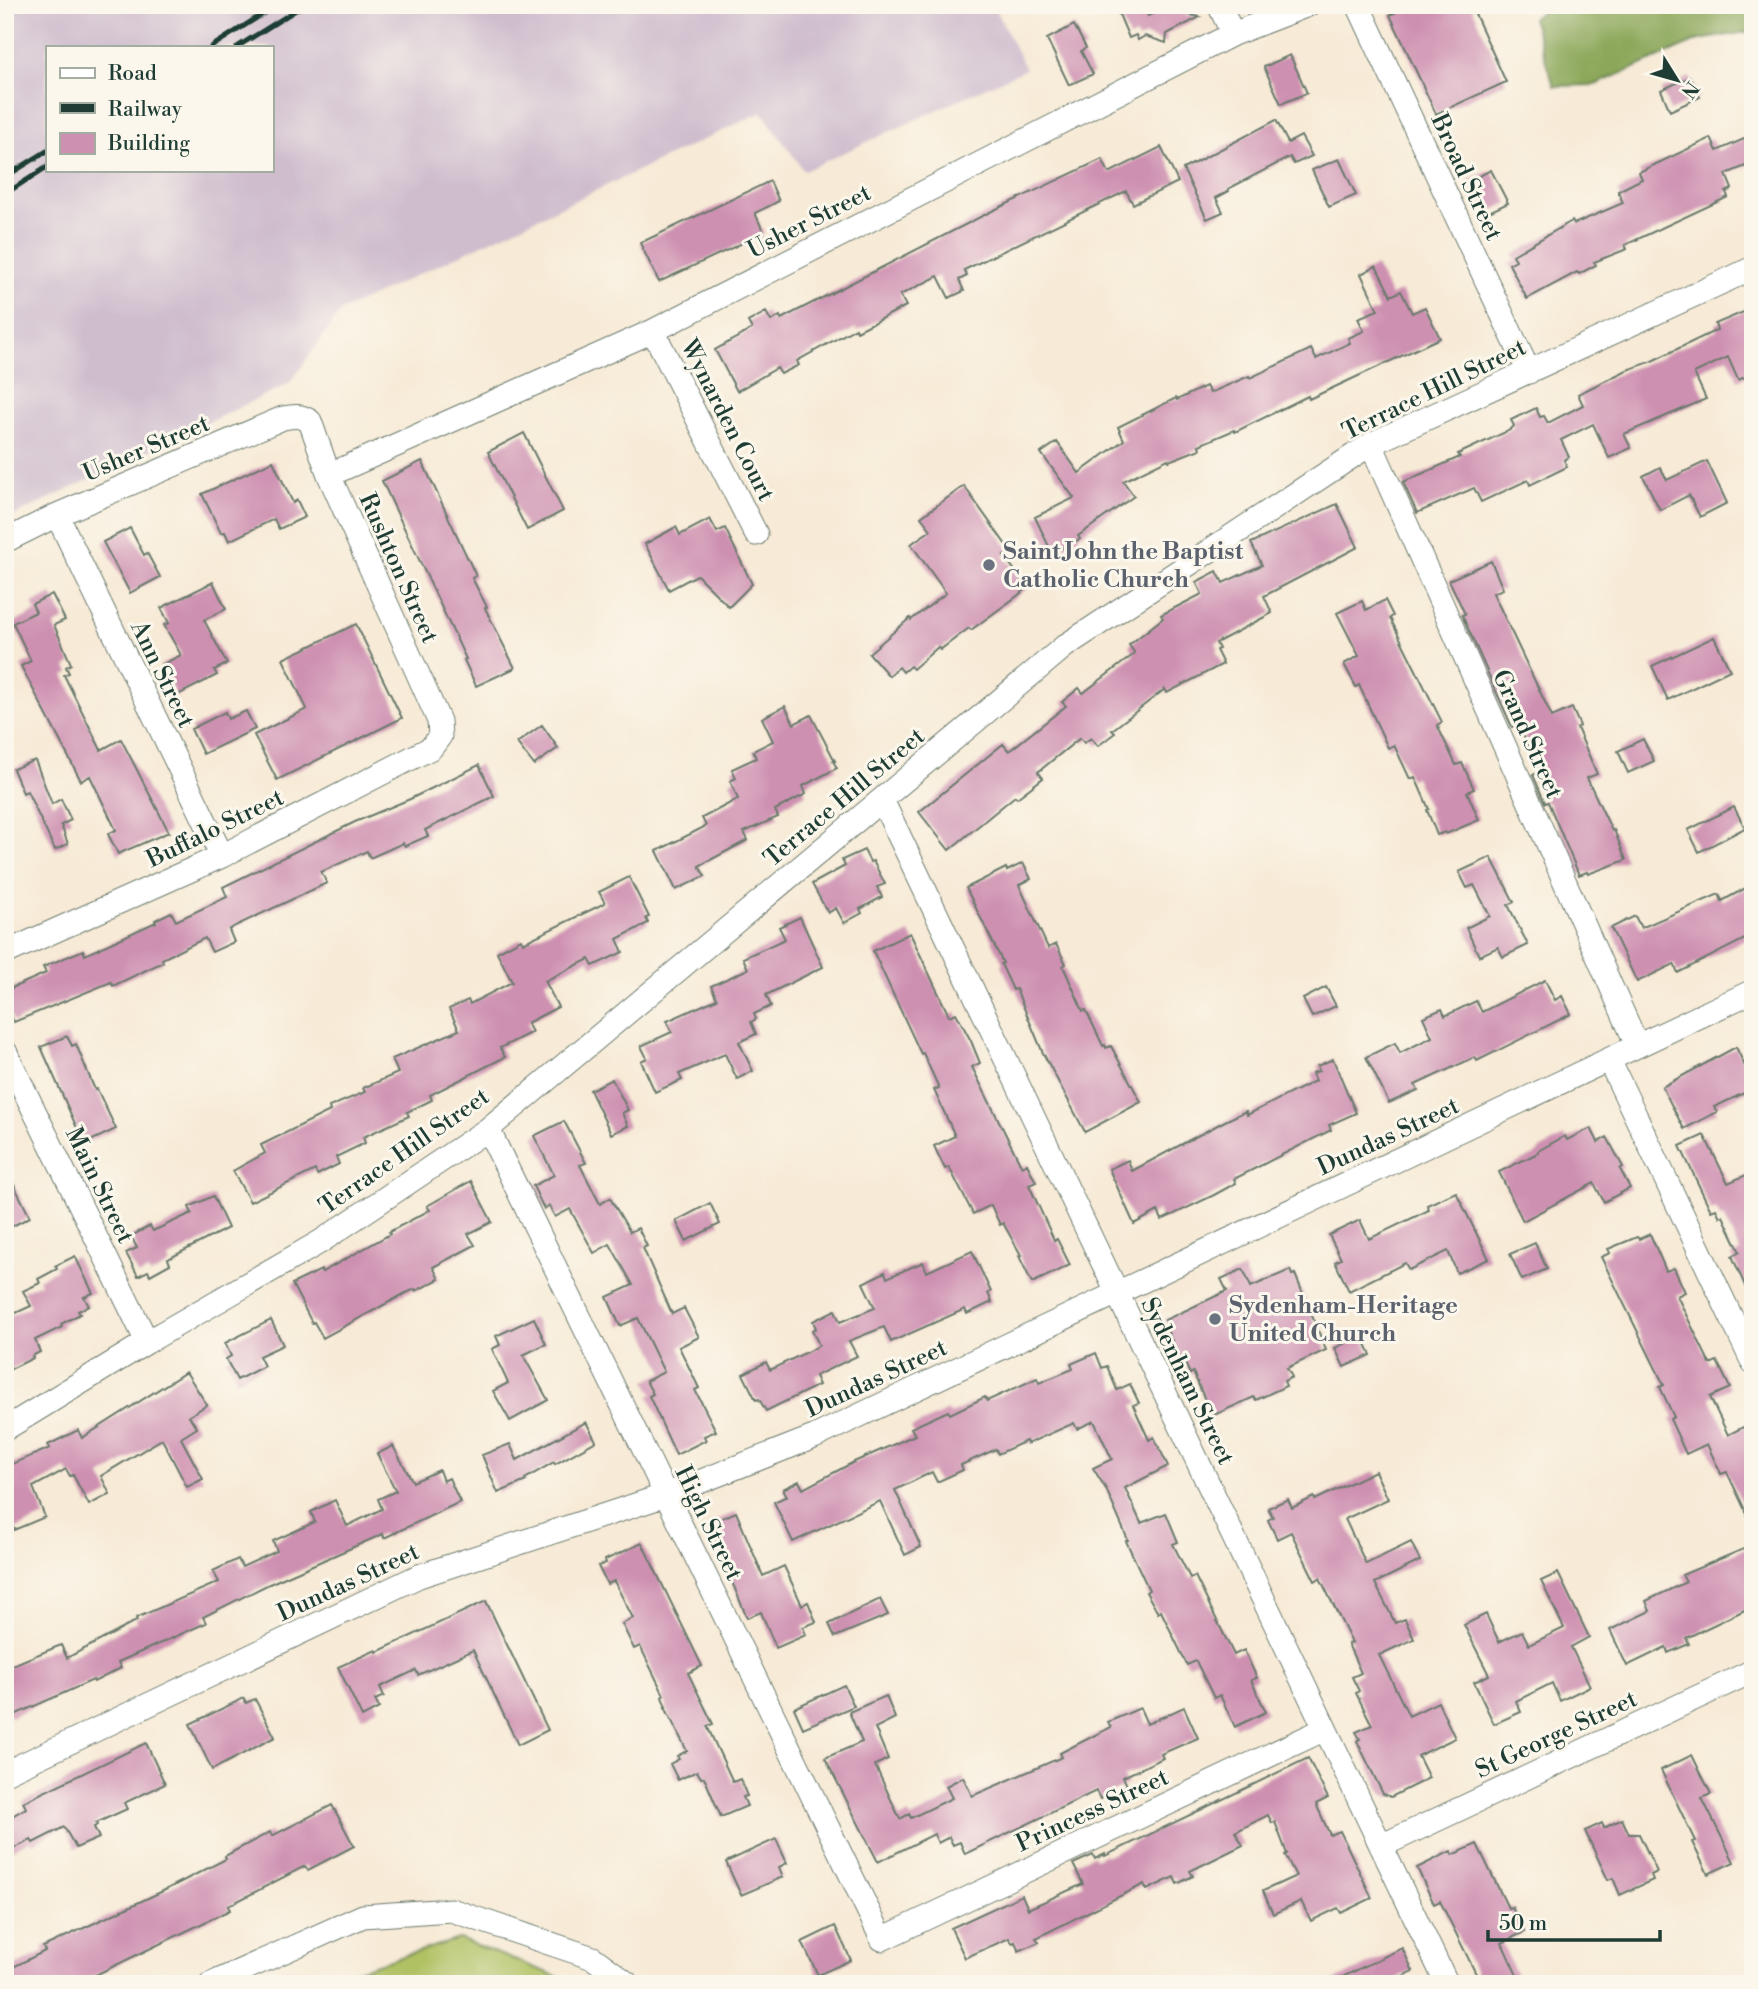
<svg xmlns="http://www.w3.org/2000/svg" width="1758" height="1989" viewBox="0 0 1758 1989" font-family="'Libre Bodoni',serif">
<rect width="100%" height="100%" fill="#fbf7ec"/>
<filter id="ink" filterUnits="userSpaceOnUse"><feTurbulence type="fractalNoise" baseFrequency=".0143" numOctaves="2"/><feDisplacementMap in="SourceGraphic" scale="14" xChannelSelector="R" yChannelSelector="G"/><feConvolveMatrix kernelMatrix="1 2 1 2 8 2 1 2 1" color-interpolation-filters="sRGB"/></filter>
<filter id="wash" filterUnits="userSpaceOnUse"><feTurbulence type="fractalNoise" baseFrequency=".00686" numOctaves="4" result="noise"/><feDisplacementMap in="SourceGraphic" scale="28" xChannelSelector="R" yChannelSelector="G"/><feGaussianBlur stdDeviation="1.57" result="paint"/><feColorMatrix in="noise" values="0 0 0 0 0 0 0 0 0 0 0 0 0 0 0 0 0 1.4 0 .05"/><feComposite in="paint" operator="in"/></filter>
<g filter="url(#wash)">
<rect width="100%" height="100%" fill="#f7ead6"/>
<path fill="#cfbdce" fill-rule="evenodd" d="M5,5h988l33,64 -222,102 -42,-59 -421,199 -51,72 -285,137zM47,47h224v123h-224z"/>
<path fill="#b0c164" stroke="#687f4c" stroke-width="2" d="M459,1939l118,45h-265z"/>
<path fill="#8ca75a" stroke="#567247" stroke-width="2" d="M1554,5h199v26l-54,9 -104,45 -41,1 -22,-68z"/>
<g id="blocks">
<path fill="#ce90b1" d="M1115,5h28l5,11 24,-11 4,7 24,5 -33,17 -1,9 -21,-7 -7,4 -2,-5 -7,3z
M1410,5h61l35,77 -70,32 -46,-99z
M1074,25l12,23 -5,3 12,23 -24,11 -22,-46z
M1290,55l17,38 -26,11 -17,-37z
M1690,77l10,20 -30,14 -9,-21z
M1276,120l12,23 13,-7 11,20 -18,8 -4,-7 -62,32 1,2 -13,7 7,14 -16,7 -24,-50z
M1753,135v28l-27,11 6,15 -6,3 2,5 -103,48 2,4 -33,13 2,3 -17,9 -2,-2 -50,27 -18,-35 7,-4 -3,-5 59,-34 2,3 49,-21 -5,-12 24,-12 -3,-7 72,-34 6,13z
M1161,147l17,35 -45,22 -7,-13 -162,79 3,6 -8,4 5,11 -15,7 -11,-22 -38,19 6,11 -49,25 -1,-3 -59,33 2,4 -18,9 -4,-6 -40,23 -22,-41 37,-21 -4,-7 18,-10 5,9 9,-5 1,3 209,-107 112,-53 7,14z
M1339,159l17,36 -27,12 -17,-37z
M1491,170l17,33 -23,11 -16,-33z
M770,181l9,20 -24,12 9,20 -105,49 -19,-39z
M1376,266l15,30 10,-5 11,22 13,-6 15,31 -131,61 -1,-3 -73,36 -1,-2 -35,15 1,4 -31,12 -1,-2 -45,22 11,15 -56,40 2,3 -28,14 -17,-36 39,-19 -33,-45 16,-11 22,31 45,-33 -6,-13 58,-29 1,2 29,-14 4,7 39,-17 1,2 61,-29 5,10 34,-16 -2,-5 16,-7 -6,-13 20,-8 -17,-36z
M1753,308v66l-15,6 -10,-23 -34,16 12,26 -82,35 7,14 -22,10 -16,-34 -32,16 8,17 -5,3 3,7 -37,18 -2,-5 -47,22 -7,-14 -57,25 -14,-31 57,-25 -2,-3 52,-24 4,-4 -3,-6 25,-12 4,9 4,-1 4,7 35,-18 -5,-11 49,-24 23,-8 67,-32 -2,-6z
M524,433l39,78 -36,19 -39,-78z
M273,461l20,42 4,-3 8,17 -26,12 -5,-10 -45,22 -4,-9 -4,1 -19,-39z
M422,461l54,115 -4,2 15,29 -2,1 30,60 -39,18 -12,-26 2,-1 -84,-178z
M1707,461l20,42 -27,14 -11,-22 -29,15 -17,-34 17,-9 7,13z
M964,486l47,66 -7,4 24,32 -57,42 -2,-2 -29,22 -2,-3 -25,22 -3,-3 -7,6 -4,-5 -10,9 -20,-23 41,-35 1,2 35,-27 -35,-49 20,-14 -10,-13z
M1337,504l21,43 -94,49 8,17 -56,30 3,6 -3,1 7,14 -56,29 -2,-4 -53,41 3,3 -17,13 -7,-8 -7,5 -4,-5 -42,34 5,6 -26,20 -2,-2 -66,54 -30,-38 84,-68 6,7 57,-45 -4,-4 17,-14 4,5 50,-38 1,-3 -5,-7 34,-27 -2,-3 41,-21 -6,-12 21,-11 6,12 39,-18 -11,-22z
M710,519l7,13 8,-4 27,56 -23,23 -32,-32 -28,15 -24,-46 31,-17 4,8z
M130,528l14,27 3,-2 13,24 -30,16 -27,-51z
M1491,561l12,28 -10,4 59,124 20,-9 8,18 -3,2 20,46 -10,4 25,53 2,-1 12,30 -38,14 -1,-2 -8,3 -31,-73 -3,1 -12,-28 7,-3 -22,-48 -6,3 -50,-112 3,-1 -16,-34z
M213,582l13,27 -22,11 23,44 -13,6 3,5 -41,21 -15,-31 20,-10 -17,-30 5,-2 -8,-15z
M52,594l13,26 -11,5 17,39 -5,3 3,6 -5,2 37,75 20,-11 48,93 -51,22 -10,-20 8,-4 -26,-54 -9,5 -60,-115 10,-5 -18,-38 23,-11 -4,-8z
M1385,600l8,16 -3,2 52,104 -5,3 19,40 6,-2 12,26 -7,3 12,28 -33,14 -1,-2 -8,3 -10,-25 2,-1 -14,-32 -5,2 -16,-34 -6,3 -29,-63 -3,2 -12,-23 15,-8 -22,-43 25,-12 4,9z
M356,624l46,94 -125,62 -23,-45 53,-26 -24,-50z
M1714,637l16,33 -62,30 -16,-34z
M785,706l9,18 17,-9 24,46h-2l4,7 -34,18 3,8 -31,16 3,7 -34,15 4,8 -49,26 6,10 -29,14 -19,-39 49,-25 -4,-8 36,-19 -8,-18 6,-3 -4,-9 24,-11 -3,-7 20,-10 -11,-23z
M246,711l9,18 -52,25 -12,-25 34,-17 3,7z
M542,725l16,23 -24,17 -17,-22z
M1643,739l11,22 -26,12 -10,-22z
M35,760l17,44 9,-5 10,21 -10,5 7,19 -13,6 -28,-59 -4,2 -10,-24z
M479,765l15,31 -69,34 3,6 -23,10 -2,-3 -33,15 -3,-7 -46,21 6,11 -92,43 -6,4 5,12 -22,10 -7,-14 -43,21 1,3 -50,24 -2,-4 -97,40 -9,-18v-13l41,-18 -3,-6 40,-17 2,5 71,-33 -1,-2 16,-8 5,9 51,-24 -4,-10 132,-65 55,-23z
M1734,807l11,21 -46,24 -11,-22z
M864,850l6,12 3,-1 12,23 -8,3 5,10 -22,12 2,4 -18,10 -8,-15 -8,5 -16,-29 33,-18 -3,-6z
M1491,857l23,45 -6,3 20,40 -25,12 -5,-10 -19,9 -13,-28 24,-12 -16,-31 -7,3 -8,-16z
M1023,863l8,16 -12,6 29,63 8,-4 10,20 -3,2 20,45 3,-1 17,36 2,-1 1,3 5,-2 30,56 -56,30 -42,-79 -27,-64 -3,1 -12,-26 2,-1 -37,-75 40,-20 1,3z
M629,877l20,40 -3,1 2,5 -31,16 6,13 -30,14 -4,-7 -44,22 13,26 -31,16 5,9 -32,16 5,9 -75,38 2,5 -25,12 2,4 -46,21 2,6 -29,14 3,7 -22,11 -2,-5 -65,32 -17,-31 32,-18 -4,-8 69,-34 -1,-4 36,-15 -2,-4 35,-15 -6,-14 67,-29 -10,-21 19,-9 2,4 42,-22 -15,-30 24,-13 2,4 82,-40 -6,-11z
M1753,884v51l-75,38 -4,-9 -37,18 -26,-54 24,-12 6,12 78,-34 3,7z
M800,917l23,50 -57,28 5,11 -17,8 2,5 -5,3 5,12 -17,8 14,29 -16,8 -12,-25 -46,20 3,6 -27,12 -14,-31 6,-3 -6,-12 31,-14 -5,-11 50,-22 -6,-13 37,-17 -5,-11 42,-19 -6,-12z
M910,933l39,83 7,-3 15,28 9,22 -8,4 50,100 5,-3 9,18 -7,3 25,55 3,-1 13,26 -38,18 -13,-27 2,-1 -18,-32 -3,2 -9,-20 -18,9 -24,-47 -4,2 -11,-23 21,-10 -21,-46 5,-2 -16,-35 -2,1 -48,-103z
M1545,980l10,20 7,-4 9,18 -94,47 -2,-4 -60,28 3,5 -29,13 -23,-46 29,-14 5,10 32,-16 -9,-20 19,-8 3,7 31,-15 6,11z
M1326,987l10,19 -24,11 -9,-18z
M67,1036l5,10 4,-2 19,46 2,-1 19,40 -32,15 -43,-97z
M1736,1047l17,36v6l-39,18 3,5 -33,17 -22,-42z
M1333,1059l23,54 -27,12 2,5 -97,49 2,4 -22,12 -52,25 -4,-9 -24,13 -25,-55 19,-9 4,11 93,-50 21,-10 1,4 68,-34 -3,-8 7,-2 -2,-5z
M612,1079l16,31 -6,3 6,13 -17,8 -21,-44z
M564,1121l22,42 -6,2 20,39 10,-6 20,34 8,-4 9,18 -4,2 29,66 12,-6 15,29 -20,10 20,41 -4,2 21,41 -12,5 2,4 -30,15 -27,-59 4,-2 -7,-13 18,-9 -26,-54 -18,8 -13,-29 26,-12 -23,-41 -16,9 -24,-44 -15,8 -6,-11 -5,3 -11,-23 21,-11 -20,-39z
M1591,1128l7,14 9,-5 16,30 -3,2 10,19 -26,14 -10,-19 -71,38 -24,-49 39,-19v-2l27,-15 2,4z
M1704,1135l24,48 25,-11v132l-21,-48 8,-4 -17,-36 -3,1 -4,-8 -5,2 -31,-65z
M5,1167l25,50 -25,13z
M471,1181l21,41 -24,12 7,11 -42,22 6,12 -23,12 -1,-2 -11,5 -81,44 -9,-16 -2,1 -20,-39 29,-14 1,2 68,-38 -1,-2 41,-22 -3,-4z
M1456,1192l33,67 -32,14 -9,-22 -39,19 -4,-7 -56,28 -14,-29 6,-3 -12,-24 31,-15 9,19 60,-29 -2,-5z
M213,1196l15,32 -60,31 2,5 -20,11 -2,-4 -10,5 -12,-23 11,-5 -6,-12 19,-10 3,5 39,-18 -3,-6z
M710,1203l10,21 -34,17 -10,-20z
M1650,1234l16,37 8,-3 11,24 -8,4 33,68 7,-3 13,27 -20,9 18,38 19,-10 6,11v91l-26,-55 -6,2 -14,-30 -21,10 -16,-35 4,-2 -14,-30 4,-2 -63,-128 9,-4 -2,-4 29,-12 2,2z
M1535,1243l12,26 -25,11 -12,-26z
M972,1251l19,41 -3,1 4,9 -25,12 -2,-5 -74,33 -7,-15 -35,14 8,15 -42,20 4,9 -53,26 -7,-12 -3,1 -13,-26 23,-12 4,8 47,-23 2,-2 -7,-15 4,-2 -3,-7 22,-11 5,12 35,-14 -12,-25 22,-11 2,6 36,-16 4,10z
M75,1256l18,37 -9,4 5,9 -11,5 2,3 -19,10 1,3 -27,13 5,12 -8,4 1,2 -28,14v-54l26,-12 -8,-15 17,-8 -2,-4 19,-10 -2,-3z
M1243,1269l8,18 39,-17 2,5 3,-1 31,76 -39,18 5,9 -8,4 2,5 -30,14 -2,-3 -42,19 -19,-44 -3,2 -6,-13 -2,1 -17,-36 2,-2 -2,-4 62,-29 -6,-12z
M534,1318l12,26 -23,11 25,45 -38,21 -17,-30 15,-8 -16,-34 8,-4 -4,-9z
M271,1320l12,25 -24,11 5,10 -27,14 -11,-21 5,-3 -6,-13z
M1362,1335l9,20 -27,12 -9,-19z
M1096,1353l6,15 5,-2 10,24 13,-6 9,19 -6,2 16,35 5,-3 14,29 -43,22 16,35 25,-10 12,29 -5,2 17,34 5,-2 39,79 10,-5 13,28 -6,2 15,32 -31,15 -15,-32 -6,3 -18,-37 -9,4 -26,-54 -3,2 -12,-21 3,-2 -23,-49 2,-1 -22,-51 -13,-21 19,-9 -18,-38 -17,8 -3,-6 -47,21 -1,-3 -28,13 -2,-5 -35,16 2,5 -26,12 -5,-10 -37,18 26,57 -16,8 -25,-54 -87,41 -19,-40 13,-6 -4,-7 16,-8 4,8 51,-27 61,-27 -4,-7 37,-17 2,3 35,-17 2,4 50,-23 2,5 34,-14 -2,-5z
M186,1372l21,33 -18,11 8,12 -16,10 22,41 -16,8 -25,-48 -61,37 9,18 -21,11 -16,-30 -3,1 -4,-7 -33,18 12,30 -31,13 -9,-22v-41l45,-19 -2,-3 30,-15 4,8z
M586,1422l10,19 -41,23 -1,-2 -29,17 1,2 -28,12 -16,-38 28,-11 7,16z
M393,1446l20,36 26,-12 4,11 6,-3 11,24 -76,36 -1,-4 -116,51 -64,32 3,6 -88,39 3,6 -27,14 -1,-2 -83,37 -5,-12v-37l56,-23 6,13 59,-31 -1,-1 12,-5 -1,-3 83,-36 -6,-11 25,-12 4,8 35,-16 -4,-10 42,-19 -4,-10 24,-12 12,26 35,-17 -4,-10 18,-8 -19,-37z
M1375,1471l13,28 -43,20 21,45 45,-22 9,19 -45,22 20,40 10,-4 9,20 -35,16 30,61 29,-14 17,36 -37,18 11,22 -38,19 -8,-3 -26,-53 3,-2 -4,-7 16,-7 -16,-32 3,-2 -7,-14 9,-4 -13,-29 4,-1 -32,-65 -5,3 -24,-49 -14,7 -9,-19 5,-3 -5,-9 20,-9 4,9 22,-11 1,3z
M736,1512l27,64 21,-10 18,39 6,-3 8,20 -13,5 3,8 -30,13 -15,-36 -14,6 -39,-94z
M642,1543l60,123 -14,7 25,51 -6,2 26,56 7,-3 7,17 -4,1 4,9 -26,11 -17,-40 -3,1 -4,-7 -19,9 -8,-16 9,-5 -2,-3 10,-5 -22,-44h1l-4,-10 2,-2 -24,-49 -6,3 -12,-25 11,-6 -19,-37 -7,3 -9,-18 8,-3 -1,-3z
M1753,1545v61l-67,32 3,6 -21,9 -2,-6 -39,19 -17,-36 40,-19 -4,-10 40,-19 -4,-7z
M1558,1573l31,64 -18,10 19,39 -30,15 -8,-18 -36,18 5,11 -27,12 -20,-42 15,-7 -25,-50 22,-11 13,28 23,-11 7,14 35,-17 -23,-47z
M880,1599l8,16 -53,22 -6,-13z
M486,1601l62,129 -30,15 -45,-95 -55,25 -2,-5 -36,17 4,9 -9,4 4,8 -17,9 -24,-50 38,-17 1,2z
M844,1685l10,21 -51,22 -9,-20z
M886,1696l9,22 -20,10 13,31 -13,6 25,54 9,-5 2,4 41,-20 -6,-12 17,-9 9,19 90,-39 -2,-4 51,-26 -3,-5 32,-14 7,16 37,-17 14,31 -37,16 2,4 -40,19 4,8 -27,14 -4,-8 -131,63 -5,-12 -7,3 -4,-8 -11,6 -4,-9 -56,28 -53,-104 37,-16 -13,-30z
M244,1698l2,5 9,-4 20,38 -63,33 -22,-46z
M146,1743l19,41 -41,19 3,6 -31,14 1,2 -3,2 5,11 -23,10 -12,-21 -31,16 -2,-3 -26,13v-33l21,-12 -3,-6z
M1692,1755l19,39 -9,4 32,64 -26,12 -16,-32 3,-1 -34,-71z
M1308,1758l20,40 -12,6 14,31 10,-4 32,67 -31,15 -3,-5 -27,13 -10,-20 -28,13 -10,-23 33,-15 -11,-21 2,-1 -12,-32 -3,1 -4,-8 -33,17 8,13 -53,26 3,5 -16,8 -3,-7 -27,13 -3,-6 -108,54 3,4 -20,9 -4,-9 -3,1 -3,-5 -44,20 -14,-30 71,-33 6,14 55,-25 -10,-20 20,-9 2,4 10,-5v2z
M332,1805l22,41 -46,24 -3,-4 -77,40 2,4 -153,74h-72v-13l40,-20 -2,-4 120,-56 63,-32 -1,-3 45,-24 2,4z
M1622,1819l7,15h10l18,38 -6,3 2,5 -33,15 -7,-17 -5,2 -23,-49 17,-8 2,5z
M776,1839l11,24 -8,4 4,10 -42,18 -15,-33z
M1477,1844l31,64 4,-1 12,25 -22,11 19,41h-40l-41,-83 -6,3 -17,-36 34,-17 2,4z
M835,1926l16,34 -33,15 -16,-33z
M1402,1948l11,23 -27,13h-58z"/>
</g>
</g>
<g filter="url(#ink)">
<use href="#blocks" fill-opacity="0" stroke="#6b7a6d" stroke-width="2"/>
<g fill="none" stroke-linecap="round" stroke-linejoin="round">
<defs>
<path id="minor" d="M1219,5l14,29
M1358,5l171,367
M653,331l103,203
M1371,444l266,601
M329,475l324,-144 580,-297 75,-29
M57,515l165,341
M5,541l52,-26 226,-97c11,-2 17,-3 27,3l19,54 110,246 1,15 -9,12 -209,108 -217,97
M882,800l565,1184
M5,1051l142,291
M1609,1060l144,303
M488,1129l394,810 443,-210
M5,1429l142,-87 173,-100 168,-113 577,-483 306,-202 382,-176
M5,1773l414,-197 247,-81 148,-58 939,-446
M1381,1846l372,-175
M211,1984l152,-68 88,-6 142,48 35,26"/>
</defs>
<use href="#minor" stroke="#6b7a6d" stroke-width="25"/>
<use href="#minor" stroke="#fff" stroke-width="23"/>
<path stroke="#1f3d34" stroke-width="5" d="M211,47l66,-42
M237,47l67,-42
M5,177l42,-26
M5,194l42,-27"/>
</g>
</g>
<g fill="#6b7280" stroke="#fbf7ec" stroke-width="2.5">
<circle cx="989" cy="565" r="7"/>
<circle cx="1215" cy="1319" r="7"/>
</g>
<g text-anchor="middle" stroke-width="6" stroke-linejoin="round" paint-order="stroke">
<g font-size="24" fill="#1f3d34" stroke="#fbf7ec">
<text transform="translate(1467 177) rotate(65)" y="8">Broad Street</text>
<text transform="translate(809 221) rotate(-27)" y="8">Usher Street</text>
<text transform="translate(1434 389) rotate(-26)" y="8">Terrace Hill Street</text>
<text transform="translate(728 420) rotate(63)" y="8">Wynarden Court</text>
<text transform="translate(146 448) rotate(-23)" y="8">Usher Street</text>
<text transform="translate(399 568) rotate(66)" y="8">Rushton Street</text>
<text transform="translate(163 674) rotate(64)" y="8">Ann Street</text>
<text transform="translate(1528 734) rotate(66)" y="8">Grand Street</text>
<text transform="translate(844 797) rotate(-40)" y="8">Terrace Hill Street</text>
<text transform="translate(215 828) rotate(-26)" y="8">Buffalo Street</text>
<text transform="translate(1388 1136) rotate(-25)" y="8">Dundas Street</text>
<text transform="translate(404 1151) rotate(-35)" y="8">Terrace Hill Street</text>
<text transform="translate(100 1185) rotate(64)" y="8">Main Street</text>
<text transform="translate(876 1378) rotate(-25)" y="8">Dundas Street</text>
<text transform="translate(1188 1381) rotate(64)" y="8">Sydenham Street</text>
<text transform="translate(709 1523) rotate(64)" y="8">High Street</text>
<text transform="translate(348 1582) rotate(-25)" y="8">Dundas Street</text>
<text transform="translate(1556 1734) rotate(-25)" y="8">St George Street</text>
<text transform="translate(1092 1810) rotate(-25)" y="8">Princess Street</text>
</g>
<g font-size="24" font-weight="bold" fill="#5b616d" stroke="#fbf7ec" text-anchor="start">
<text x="1003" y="559">Saint John the Baptist<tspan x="1003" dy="28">Catholic Church</tspan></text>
<text x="1229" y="1313">Sydenham-Heritage<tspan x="1229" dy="28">United Church</tspan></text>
</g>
</g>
<rect width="1758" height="1989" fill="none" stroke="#fbf7ec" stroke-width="28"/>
<rect x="46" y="46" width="228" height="126" fill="#fbf7ec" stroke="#a3ada2" stroke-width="2"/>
<rect x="60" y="68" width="35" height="10" fill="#ffffff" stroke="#a3ada2" stroke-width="2"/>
<text x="108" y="80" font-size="21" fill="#1f3d34">Road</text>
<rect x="60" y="103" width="35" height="10" fill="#1f3d34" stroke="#a3ada2" stroke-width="2"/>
<text x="108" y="116" font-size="21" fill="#1f3d34">Railway</text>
<rect x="60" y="133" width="35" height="21" fill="#ce90b1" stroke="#a3ada2" stroke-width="2"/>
<text x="108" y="150" font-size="21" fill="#1f3d34">Building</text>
<g transform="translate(1677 80) rotate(127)" stroke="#fbf7ec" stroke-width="5" paint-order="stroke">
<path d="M0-5L12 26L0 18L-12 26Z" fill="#1f3d34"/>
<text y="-10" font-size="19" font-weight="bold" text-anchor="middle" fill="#1f3d34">N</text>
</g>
<path d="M1488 1930v10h172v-10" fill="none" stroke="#1f3d34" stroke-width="3.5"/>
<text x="1499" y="1930" font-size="21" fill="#1f3d34" stroke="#fbf7ec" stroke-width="5" paint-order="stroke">50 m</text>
</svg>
